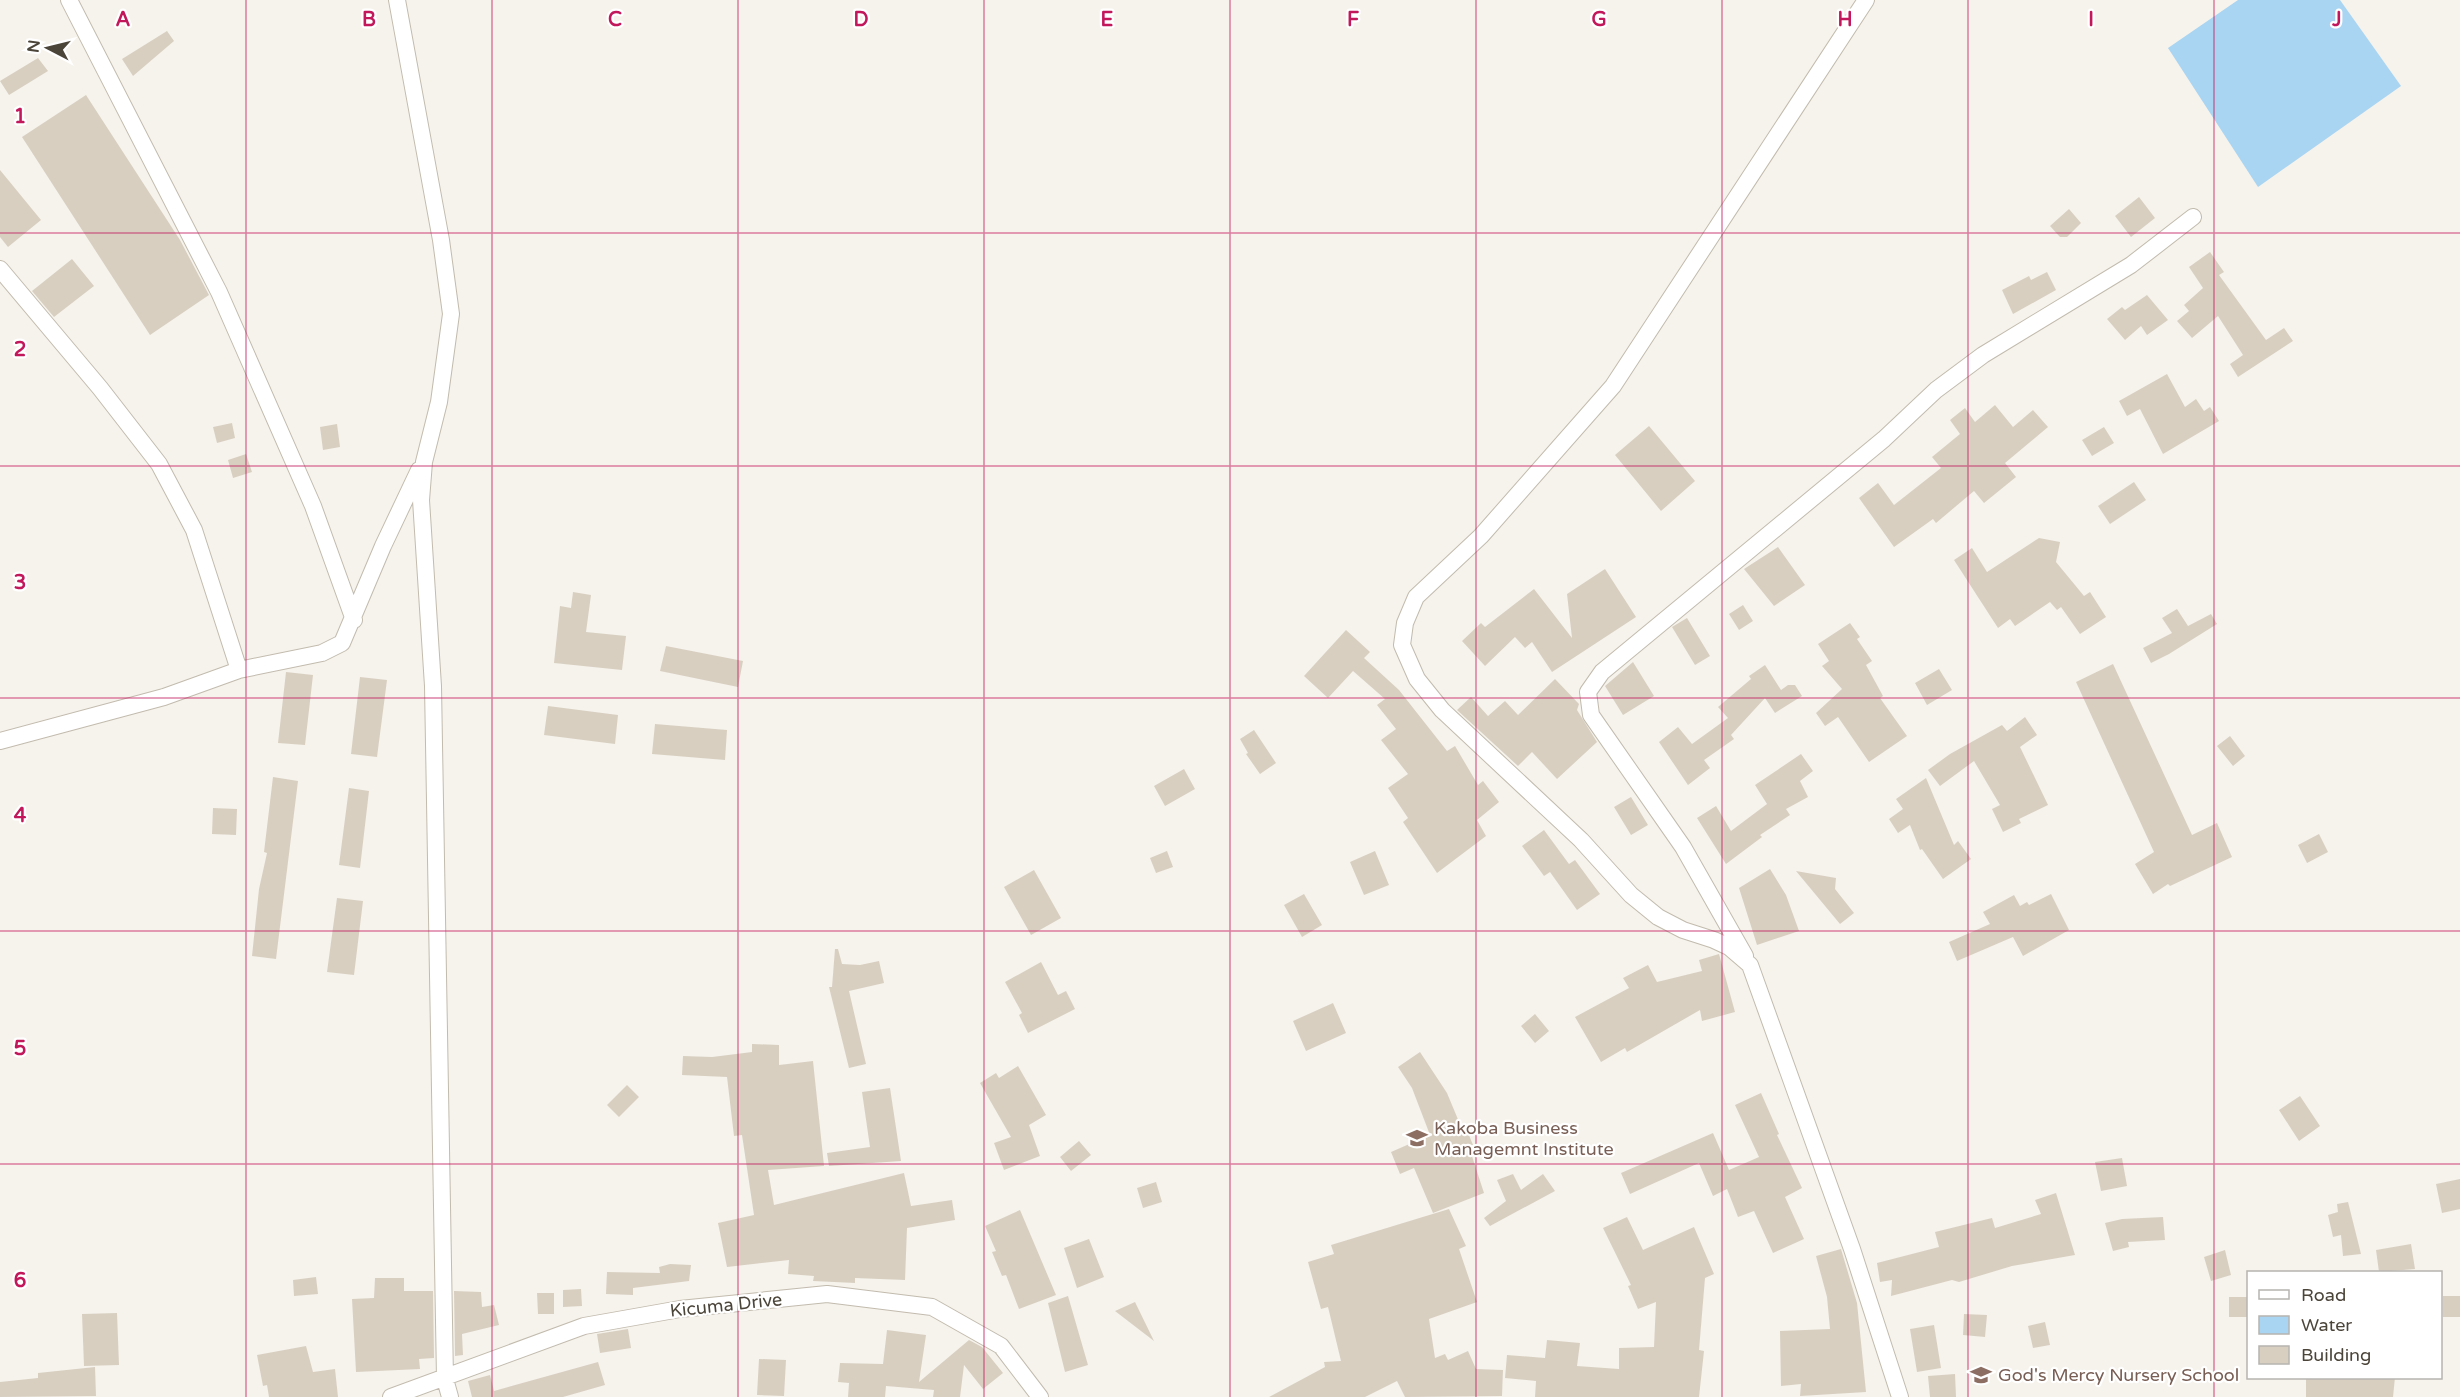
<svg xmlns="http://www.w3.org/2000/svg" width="2460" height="1397" viewBox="0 0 2460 1397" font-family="'Varela Round',sans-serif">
<rect width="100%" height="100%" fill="#f6f3ec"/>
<path fill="#a9d4f2" d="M2238,0h102l61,86 -143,101 -90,-139z"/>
<path fill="#d8cfc1" d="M167,31l7,10 -41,35 -11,-17z
M38,58l10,13 -39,24 -9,-14z
M86,95l94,145 29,55 -59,40 -128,-198z
M0,170l41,50 -33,27 -8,-10z
M2139,197l16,21 -24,19 -16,-21z
M2069,209l12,14 -14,14h-7l-10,-11z
M2210,252l14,20 -5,3 47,65 18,-12 9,13 -55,36 -8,-13 13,-9 -25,-39 -26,22 -15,-17 12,-10 -5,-6 19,-17 -14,-21z
M72,259l22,27 -40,31 -22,-26z
M2047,272l9,18 -43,24 -11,-24 27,-14 2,4z
M2147,295l21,25 -21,15 -6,-9 -16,14 -18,-21 15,-12 3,3z
M2167,374l18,33 11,-8 8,12 6,-4 9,14 -56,33 -23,-45 -13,7 -8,-15z
M1995,405l18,22 20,-17 15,17 -43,36 11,14 -32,26 -10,-12 -38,32 -3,-4 -39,28 -35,-49 19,-15 16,22 47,-37 -9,-11 28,-23 -10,-14 15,-12 10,14z
M232,423l3,15 -18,5 -4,-16z
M337,424l3,23 -17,3 -3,-23z
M1649,426l46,55 -34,30 -46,-56z
M2104,427l10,16 -22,13 -10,-16z
M246,454l6,18 -19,6 -5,-18z
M2134,482l12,18 -36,24 -12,-18z
M2039,538l21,4 -4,20 28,34 6,-4 16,25 -26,17 -19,-27 -4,3 -7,-8 -35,24 -5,-7 -12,9 -44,-68 18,-12 15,24z
M1778,547l27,38 -31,21 -30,-37z
M1605,569l31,48 -84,55 -20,-30 -7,6 -10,-11 -30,29 -23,-25 19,-18 4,4 49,-38 38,49 -5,-44z
M573,592l18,3 -5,37 40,4 -4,34 -68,-7 6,-57 11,2z
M1743,605l10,16 -14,9 -10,-16z
M2177,609l11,17 23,-12 6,10 -48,30 -18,9 -8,-15 29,-15 -10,-15z
M1687,618l23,38 -15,9 -23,-38z
M1850,623l10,14 -3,2 15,22 -6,4 17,31 -3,2 27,38 -38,26 -31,-45 -13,9 -9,-13 26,-24 -20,-23 7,-5 -11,-17z
M1346,630l24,22 -6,6 35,32 48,61 8,-5 23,39 5,-4 16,21 -22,18 9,16 -49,37 -34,-51 5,-4 -20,-30 20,-14 -27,-34 15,-11 -19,-24 8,-6 -32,-28 -25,27 -24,-22z
M666,646l77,15 -5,26 -78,-16z
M1633,662l21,34 -31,19 -18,-29z
M2113,664l79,171 25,-12 15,34 -62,29 -2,-2 -15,10 -18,-30 19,-12 -78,-170z
M1765,665l16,25 7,-5h7l7,11 -27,17 -10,-15 -34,37 3,4 -30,21 6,8 -22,17 -29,-43 19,-15 14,17 36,-26 -10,-11 33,-28 -2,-3z
M1939,669l13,21 -25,15 -12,-22z
M286,672l27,3 -8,70 -27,-2z
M360,677l27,3 -10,77 -26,-3z
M1555,679l24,25 -2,6 20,32 -40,37 -25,-27 -14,14 -61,-56 14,-13 17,19 17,-15 13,14z
M548,706l70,9 -3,29 -71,-9z
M2025,717l12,18 -17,12 28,58 -29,14 2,4 -18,9 -11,-23 8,-4 -26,-44 -34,25 -12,-16 22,-16 52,-29 5,6z
M655,724l72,6 -2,30 -73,-6z
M1254,730l22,33 -16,11 -14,-20 2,-1 -8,-14z
M2230,736l15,20 -12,10 -16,-20z
M1801,754l12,17 -13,10 8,16 -22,12 4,6 -30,20 2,2 -36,27 -29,-46 19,-12 15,25 36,-27 -12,-19z
M1184,769l11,20 -30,17 -11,-20z
M273,777l25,4 -22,178 -24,-3 7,-67 8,-36 -3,-1z
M1926,778l28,67 4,-4 13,18 -28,20 -21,-30 -2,1 -10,-25 -12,8 -9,-14 14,-10 -7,-10z
M349,788l20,3 -9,77 -21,-3z
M1631,797l17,28 -17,10 -17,-28z
M213,808l24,1 -1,26 -24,-1z
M1544,830l25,34 6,-4 25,34 -23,16 -27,-38 -6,4 -22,-30z
M2319,834l9,18 -21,11 -9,-18z
M1167,851l6,16 -17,6 -6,-15z
M1375,851l14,34 -25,10 -14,-33z
M1770,869l16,26 13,36 -42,14 -18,-57z
M1034,870l27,48 -30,17 -27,-48z
M1796,871l40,7 -1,11 19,24 -14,11z
M1304,894l18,31 -20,12 -18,-32z
M2051,894l18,36 -46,26 -10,-19 -56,24 -8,-19 41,-18 -7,-12 31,-17 6,11 7,-4 2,3z
M337,898l26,3 -9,74 -27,-3z
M835,949h3l4,15 18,1 19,-4 5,22 -35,8 17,73 -17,4 -20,-81h3z
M1719,954l16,58 -33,9 -2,-11 -73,42 -2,-4 -24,14 -26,-45 54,-29 -6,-10 25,-13 9,17 45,-11 -3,-11z
M1041,962l17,33 8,-4 9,18 -47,24 -9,-18 3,-2 -17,-31z
M1333,1003l13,30 -40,18 -13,-30z
M1535,1014l14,17 -14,12 -14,-17z
M752,1044l27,1v20l34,-4 11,105 -56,4 6,35 130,-32 7,33 41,-6 3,20 -48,8 -2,52 -50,-2v5l-42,-2 1,-5 -26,-2 1,-14 -62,7 -9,-44 36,-8 -12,-80 -8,1 -7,-59 -45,-2 1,-19 29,1 40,-5z
M1420,1052l27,41 15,36 4,-1 7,17 -4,2 15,46 -51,20 -19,-45 -14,6 -9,-22 39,-17 -18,-47 -14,-21z
M1018,1066l28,49 -17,10 11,31 -36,14 -10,-27 17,-6 -31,-54 16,-10 3,5z
M627,1085l12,12 -20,20 -12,-12z
M890,1088l11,73 -72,5 -2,-13 43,-6 -8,-55z
M1761,1093l18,41 -2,1 25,53 -17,9 19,42 -31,14 -19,-42 -16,6 -11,-28 -14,7 -14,-33 -69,31 -9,-21 92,-40 16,37 30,-13 -24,-52z
M2300,1096l20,30 -21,15 -20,-31z
M1079,1141l12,14 -20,16 -11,-14z
M2122,1158l5,28 -26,5 -6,-29z
M1513,1174l8,16 22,-16 12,17 -65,35 -6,-8 22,-17 -9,-21z
M2460,1179v30l-18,4 -6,-29z
M1156,1182l6,20 -19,6 -6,-20z
M2056,1193l19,62 -63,11 -53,16 -7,-2 -61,16 1,-16 -12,2 -3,-19 62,-16 -4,-15 57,-14 3,10 46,-14 -6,-14z
M2348,1202l13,52 -18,2 -2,-21 -8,2 -5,-22 10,-3 -1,-8z
M1449,1209l17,37 -7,3 18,53 -48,17 6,39 10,-4 3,6 20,-9 8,18 27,1 -1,26 -97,1 -8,-16 -32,16h-96l56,-30 -1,-5 17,-1 -13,-54 -7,2 -13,-47 26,-8 -3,-9z
M1020,1210l36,85 -37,14 -13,-34 -4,1 -10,-24 4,-1 -11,-25z
M1627,1217l16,33 51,-23 20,47 -9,4 -6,72 5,1 -5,46h-164l1,-16 -31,-3 2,-23 38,3 2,-18 33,3 -3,23 42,3v-21l35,-1 2,-45 -18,7 -10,-23 3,-1 -28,-57z
M2163,1217l2,23 -37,2 1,5 -16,4 -8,-28 17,-4z
M1089,1239l15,38 -27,11 -13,-40z
M2411,1244l4,25 -36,3 -3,-22z
M1841,1249l16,54 9,89 -66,4 1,-12 -20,2 -1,-55 50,-2 -3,-32 -11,-41z
M2225,1250l6,25 -20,6 -7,-24z
M670,1264l21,1 -2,16 -56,7v7l-27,-1 1,-22 53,1 -1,-6z
M316,1277l2,17 -24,2 -1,-16z
M375,1278h29v13h29l1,67 -15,1 1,10 -64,3 -4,-73 22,-1z
M581,1289l1,17 -19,1v-17z
M454,1291l27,1 1,15 12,-2 5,20 -37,9 1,21 -8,1z
M537,1293h17v21h-16z
M1068,1296l20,69 -23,7 -17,-69z
M2443,1296h17v21h-17z
M2229,1297h19v20h-19z
M1135,1302l19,39 -39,-30z
M117,1313l2,52 -35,1 -2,-52z
M1964,1314l23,1 -2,22 -22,-2z
M2045,1322l5,23 -17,3 -5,-22z
M1934,1325l7,43 -24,4 -7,-43z
M628,1329l3,19 -31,5 -3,-19z
M887,1330l39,5 -7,47 50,-42 13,7 21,26 -20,16 -19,-24 -4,32h-27l1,-7 -48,-4 -1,11h-37l1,-14 -11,-1 2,-19 43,1z
M306,1346l7,26 22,-3 3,28h-69l-2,-12 -4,1 -6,-31z
M759,1359l27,1 -2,36 -27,-1z
M598,1362l7,23 -42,12h-91l-4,-16 22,-6 4,16z
M95,1367l1,29 -96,1v-15l38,-4v-5z
M1955,1374l1,23h-26l-2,-21z
M2306,1377h89l-2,20h-87z"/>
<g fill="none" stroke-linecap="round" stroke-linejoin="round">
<defs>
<path id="minor" d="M69,0l150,292 94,214 41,114
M397,0l44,240 10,74 -12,88 -15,60 -3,38 12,186 12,693 5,18
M1866,0l-253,386 -132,150 -65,61 -11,26 -3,22 15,34 25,31 139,130 50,55 27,22 25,13 31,10 15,7 21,18 102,284 48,148
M0,269l100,119 59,76 35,66 45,140
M0,741l164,-44 75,-27 83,-17 20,-10 41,-97 36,-76
M1745,956l-62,-109 -92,-132 -3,-23 14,-20 282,-233 52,-49 47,-35 148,-90 62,-48
M391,1397l193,-71 96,-17 147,-15 105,13 69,39 39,51"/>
</defs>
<use href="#minor" stroke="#c2bbae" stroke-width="18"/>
<use href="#minor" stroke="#fff" stroke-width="16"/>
</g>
<path fill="none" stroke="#c2185b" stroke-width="1.5" stroke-opacity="0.55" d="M246,0v1397M492,0v1397M738,0v1397M984,0v1397M1230,0v1397M1476,0v1397M1722,0v1397M1968,0v1397M2214,0v1397M0,233h2460M0,466h2460M0,698h2460M0,931h2460M0,1164h2460"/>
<defs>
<symbol id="school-bare" viewBox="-9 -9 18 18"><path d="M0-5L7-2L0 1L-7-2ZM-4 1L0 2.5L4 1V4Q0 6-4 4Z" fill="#8d6e63" stroke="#fff" stroke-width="2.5" paint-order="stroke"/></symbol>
</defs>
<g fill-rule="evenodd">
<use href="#school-bare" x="1402" y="1123" width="30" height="30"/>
<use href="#school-bare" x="1966" y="1360" width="30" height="30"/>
</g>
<g text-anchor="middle" stroke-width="4.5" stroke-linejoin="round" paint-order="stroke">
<g font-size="18" fill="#785e54" stroke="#fff" text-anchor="start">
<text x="1434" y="1134">Kakoba Business<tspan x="1434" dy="21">Managemnt Institute</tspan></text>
<text x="1998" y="1381">God's Mercy Nursery School</text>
</g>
<g font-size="18" fill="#4b4439" stroke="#fff">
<text transform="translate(726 1305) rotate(-6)" y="6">Kicuma Drive</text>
</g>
</g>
<g font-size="20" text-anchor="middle" font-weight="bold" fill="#c2185b" stroke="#fff" stroke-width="4.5" stroke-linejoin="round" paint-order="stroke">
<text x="123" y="26">A</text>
<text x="369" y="26">B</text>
<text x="615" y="26">C</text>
<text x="861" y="26">D</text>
<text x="1107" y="26">E</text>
<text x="1353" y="26">F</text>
<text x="1599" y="26">G</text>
<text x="1845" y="26">H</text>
<text x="2091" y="26">I</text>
<text x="2337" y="26">J</text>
<text x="20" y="123">1</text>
<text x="20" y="356">2</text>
<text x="20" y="589">3</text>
<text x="20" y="822">4</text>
<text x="20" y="1055">5</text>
<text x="20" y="1287">6</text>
</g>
<rect x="2247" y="1271" width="195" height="108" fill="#ffffff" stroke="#b7b4b0" stroke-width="1.5"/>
<rect x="2259" y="1290" width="30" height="9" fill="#ffffff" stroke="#b7b4b0" stroke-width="1.5"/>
<text x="2301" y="1301" font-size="18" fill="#4b4439">Road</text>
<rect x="2259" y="1316" width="30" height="18" fill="#a9d4f2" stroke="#b7b4b0" stroke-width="1.5"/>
<text x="2301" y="1331" font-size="18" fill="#4b4439">Water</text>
<rect x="2259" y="1346" width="30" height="18" fill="#d8cfc1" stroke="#b7b4b0" stroke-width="1.5"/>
<text x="2301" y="1361" font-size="18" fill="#4b4439">Building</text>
<g transform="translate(48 48) rotate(277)" stroke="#ffffff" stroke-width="4.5" paint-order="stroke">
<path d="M0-4.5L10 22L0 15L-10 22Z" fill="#4b4439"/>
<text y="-9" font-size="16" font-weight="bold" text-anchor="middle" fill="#4b4439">N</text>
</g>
</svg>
